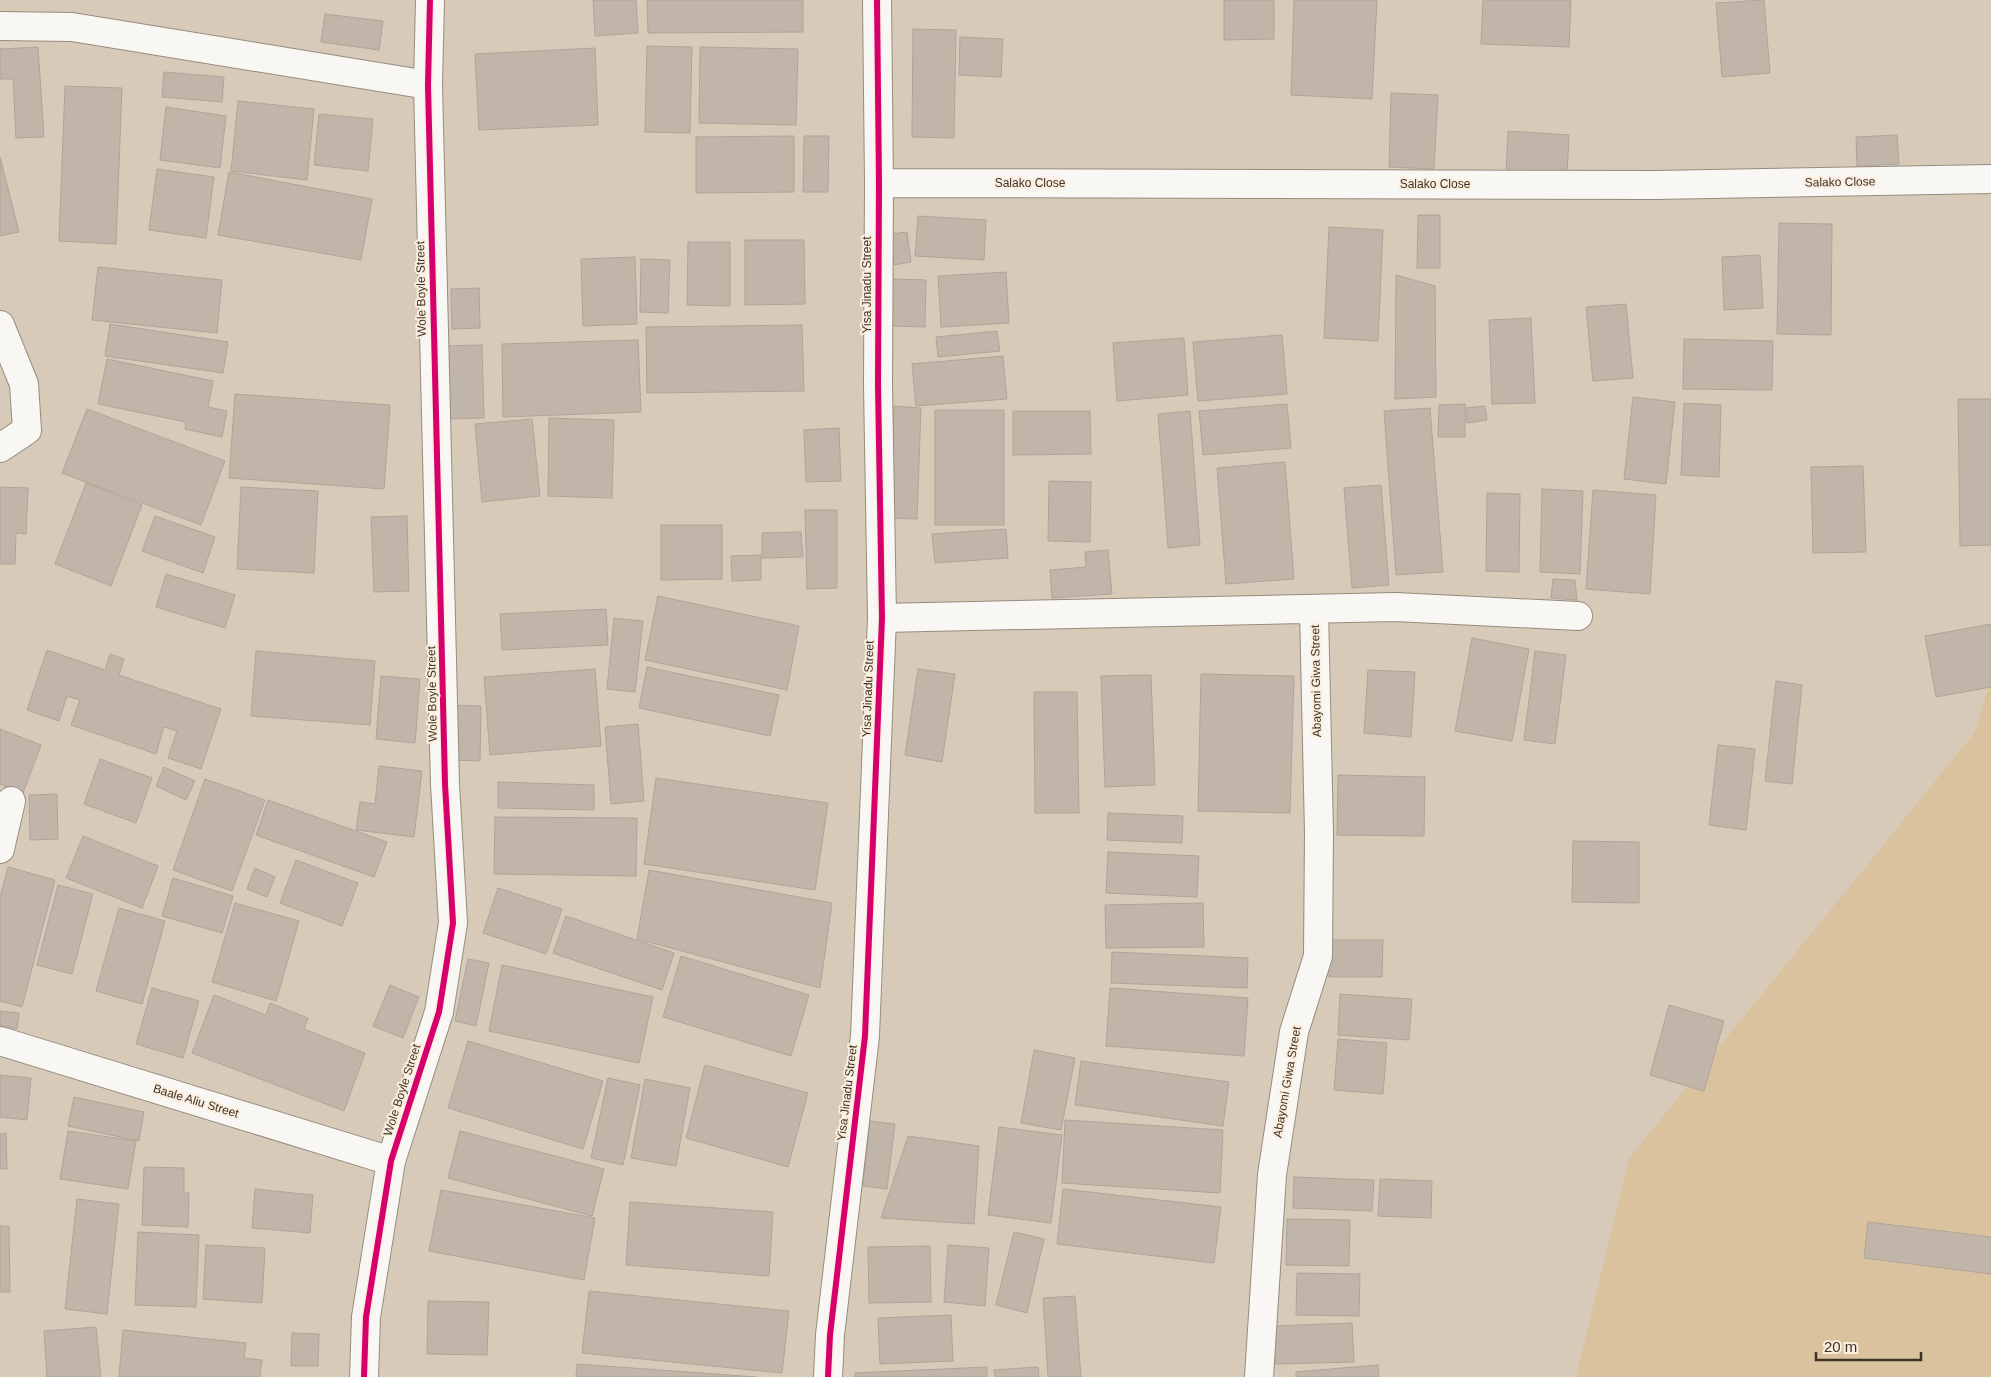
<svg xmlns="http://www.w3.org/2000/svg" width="1991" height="1377" viewBox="0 0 1991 1377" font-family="Helvetica,sans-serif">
<rect width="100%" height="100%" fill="#d7cab8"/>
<path fill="#dbc29f" d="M1991,677v700h-415l53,-219 346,-426z"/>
<path fill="#c1b5a9" stroke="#b0a498" d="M593,0h43l2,33 -43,3z
M647,0h156v32l-155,1z
M1224,0h50v39l-50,1z
M1294,0h83l-5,99 -81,-4z
M1483,0h88l-2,47 -88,-3z
M1764,0l6,73 -48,4 -6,-74z
M325,14l58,7 -4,29 -58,-8z
M913,29l43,1 -2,108 -42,-1z
M960,37l43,2 -2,38 -42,-2z
M647,46l45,1 -2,86 -45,-1z
M38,47l6,90 -28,1 -3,-59h-13v-30z
M700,47l98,2 -2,76 -97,-2z
M595,48l3,77 -119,5 -4,-76z
M164,72l60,5 -2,25 -60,-5z
M65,86l57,2 -6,156 -57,-3z
M1391,93l47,2 -4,74 -45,-2z
M238,101l76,8 -7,71 -76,-9z
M166,107l60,9 -6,52 -60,-8z
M319,114l54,5 -5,52 -54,-6z
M1508,131l61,4 -2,41 -61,-3z
M1897,135l2,29 -42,2 -1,-29z
M794,136v56l-98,1v-56z
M804,136h25l-1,56h-25z
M0,157l19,75 -19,4z
M157,169l57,8 -8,61 -57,-8z
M229,172l143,27 -11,61 -143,-25z
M1418,215h22v53h-23z
M918,216l68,4 -2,40 -69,-4z
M1779,223l53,1 -1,111 -54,-1z
M1329,227l54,3 -5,111 -54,-3z
M907,232l4,30 -17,3 -4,-31z
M745,240h59l1,64 -60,1z
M688,242h42v64l-43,-1z
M1760,255l3,53 -39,2 -2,-53z
M635,257l2,67 -54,2 -2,-67z
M641,259l29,1 -2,53 -28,-1z
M98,267l124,13 -5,53 -125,-13z
M1006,272l3,51 -68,4 -3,-51z
M1396,275l39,11 1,111 -41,2z
M892,279l34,1 -1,47 -35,-1z
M479,288l1,40 -28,1 -1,-40z
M1626,304l7,74 -40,3 -7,-74z
M1531,318l4,85 -43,1 -3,-84z
M110,324l118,18 -5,31 -118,-17z
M802,325l2,66 -157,2 -1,-66z
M997,331l3,20 -62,6 -2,-20z
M1282,335l5,59 -89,7 -5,-59z
M1184,338l4,57 -71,6 -4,-58z
M1684,339l89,2 -1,49 -89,-1z
M638,340l3,72 -138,5 -1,-73z
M482,345l2,73 -39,1 -3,-73z
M1003,356l4,43 -91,7 -4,-42z
M107,359l106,22 -5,26 19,4 -5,26 -37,-8 1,-7 -88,-18z
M235,394l155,11 -6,84 -155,-11z
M1633,397l42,5 -9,82 -42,-5z
M1958,399h33v146l-31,1z
M1684,403l37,2 -2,72 -38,-2z
M1287,404l4,44 -88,7 -4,-44z
M1465,404v33h-27l1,-32z
M894,406l27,2 -4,111 -27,-1z
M1485,406l2,14 -20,3 -1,-15z
M1430,408l13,164 -47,3 -12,-164z
M87,409l138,52 -24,64 -139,-52z
M935,410h69v115h-69z
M1013,411h77l1,43 -78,1z
M1190,411l10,134 -32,3 -10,-134z
M549,418l65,2 -2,78 -64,-2z
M532,419l8,77 -58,6 -7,-78z
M839,428l2,53 -35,1 -2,-52z
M1285,462l9,117 -68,5 -9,-116z
M1863,466l3,86 -53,1 -2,-86z
M1049,481l42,1 -1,60 -42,-1z
M86,483l56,22 -31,81 -56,-22z
M1381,485l8,100 -37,3 -8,-100z
M0,487l28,1 -2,46 -10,-1 -1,31h-15z
M241,487l77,4 -4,82 -77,-4z
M1542,489l41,2 -3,83 -40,-2z
M1593,490l63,5 -6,99 -64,-5z
M1487,493l33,1 -1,78 -33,-1z
M805,510h32v78l-30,1z
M155,516l60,21 -12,36 -61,-22z
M407,516l2,75 -35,1 -3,-75z
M661,525h61v54l-61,1z
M1006,529l2,29 -73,5 -3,-29z
M801,532l2,25 -41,1v-25z
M1108,550l4,44 -60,4 -2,-28 36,-3 -1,-15z
M761,555v25l-29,1 -1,-25z
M166,574l69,21 -10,33 -69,-21z
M1553,579l22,1 2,20 -26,-2z
M658,596l141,30 -12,64 -142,-30z
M606,609l2,36 -106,5 -2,-36z
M614,618l29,3 -8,71 -28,-3z
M1991,624v63l-55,10 -11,-61z
M1472,638l57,11 -17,92 -57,-10z
M47,650l58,20 5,-16 14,5 -5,16 102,34 -20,60 -33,-11 9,-27 -13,-4 -8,27 -85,-29 9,-25 -13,-4 -8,25 -32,-11z
M256,651l119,10 -5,64 -119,-9z
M1535,651l31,4 -11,89 -31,-4z
M647,667l132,28 -9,41 -131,-28z
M595,669l6,77 -111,9 -6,-78z
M918,669l37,5 -13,88 -37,-7z
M1368,670l47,2 -4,65 -47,-4z
M1201,674l93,2 -4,137 -92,-2z
M1151,675l4,110 -50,2 -4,-111z
M381,676l39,3 -5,64 -39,-4z
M1776,681l26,4 -10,99 -27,-3z
M1034,692h43l2,121h-44z
M450,705l31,1 -1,55 -30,-1z
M638,724l6,77 -33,3 -6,-77z
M0,729l41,16 -18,48 -23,-9z
M1718,745l37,4 -9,81 -37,-5z
M100,759l52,19 -16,45 -52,-19z
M379,766l43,5 -8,66 -58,-7 4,-28 15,2z
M164,767l31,14 -9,19 -30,-14z
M1338,775l87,2 -1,59 -87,-1z
M656,778l172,25 -13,87 -171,-26z
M205,779l60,21 -33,91 -59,-21z
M498,782l96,3v25l-96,-2z
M57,794l1,45 -28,1 -1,-45z
M268,800l119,42 -13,35 -118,-42z
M1108,813l75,3 -1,27 -75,-3z
M495,817l142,1 -1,58 -142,-2z
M83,836l75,30 -16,42 -76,-30z
M1573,841l66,1v61l-67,-1z
M1108,852l91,4 -2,41 -91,-4z
M296,860l62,23 -16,43 -62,-23z
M8,867l47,13 -33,127 -22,-6v-104z
M255,868l20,9 -8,20 -20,-8z
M649,870l183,33 -12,85 -183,-49z
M173,878l60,18 -11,37 -60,-17z
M58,885l35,9 -21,80 -35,-9z
M498,888l64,21 -16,45 -63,-21z
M235,903l64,18 -23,80 -64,-19z
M1203,903l1,44 -98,1 -1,-43z
M119,908l46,13 -23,83 -46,-13z
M566,916l108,37 -12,37 -109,-37z
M1329,940h54l-1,37h-53z
M1112,952l136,6 -1,30 -136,-5z
M681,956l128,39 -18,61 -128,-39z
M468,959l21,4 -13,63 -21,-5z
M502,965l151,32 -14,66 -150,-32z
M390,985l29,12 -16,41 -30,-12z
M152,988l47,13 -16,57 -47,-14z
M1110,988l138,10 -4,58 -138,-10z
M1340,994l72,5 -3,41 -71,-5z
M214,995l52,20 4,-12 38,15 -4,11 61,24 -21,58 -152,-58z
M1669,1005l55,16 -20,70 -54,-16z
M0,1011l19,2 -2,16 -17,-3z
M1338,1039l49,4 -4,51 -49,-4z
M468,1041l135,40 -20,68 -135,-41z
M1034,1050l41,8 -14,72 -40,-7z
M1081,1061l148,21 -6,44 -148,-21z
M705,1065l103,28 -20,74 -102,-29z
M0,1075l31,3 -4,42 -27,-3z
M608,1078l32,7 -17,80 -32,-7z
M645,1079l45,9 -14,78 -45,-8z
M74,1097l70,15 -5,29 -71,-15z
M1065,1120l158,10 -3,63 -158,-10z
M870,1121l25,3 -8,65 -24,-3z
M999,1127l63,8 -11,88 -63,-8z
M68,1131l68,10 -8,48 -68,-10z
M460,1131l144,38 -12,47 -144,-38z
M6,1133l1,36h-7v-35z
M908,1136l71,10 -5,78 -93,-6z
M144,1167l40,1v25h5l-1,34 -46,-2z
M1294,1177l80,3 -2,31 -79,-3z
M1380,1179l52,2 -1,37 -53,-2z
M255,1189l58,6 -3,38 -58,-5z
M1063,1189l158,18 -7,56 -157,-19z
M441,1190l154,28 -11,62 -155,-29z
M77,1199l42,5 -12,110 -42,-5z
M630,1202l143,10 -4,64 -143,-11z
M1287,1219l63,1 -1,46 -63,-1z
M1868,1222l123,15v37l-127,-16z
M0,1226h9l1,66h-10z
M138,1232l61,3 -3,72 -61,-2z
M1014,1232l30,7 -17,74 -31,-8z
M206,1245l59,3 -3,55 -59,-4z
M948,1245l41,3 -4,58 -41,-4z
M930,1246l1,56 -62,1 -1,-56z
M1297,1273l63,1 -1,42 -63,-1z
M589,1291l200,20 -7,62 -200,-20z
M1075,1296l6,81h-33l-5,-79z
M428,1301l61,1 -2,53 -60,-1z
M951,1315l2,46 -73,3 -2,-46z
M1352,1323l2,39 -79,2 -2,-38z
M96,1327l5,50h-54l-3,-46z
M123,1330l123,13 -2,15 18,2 -2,17h-141z
M292,1333l27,1 -1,32h-27z
M577,1364l180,13h-181z
M1378,1365l1,12h-83v-5z
M987,1367v10h-132v-4z
M1038,1367l1,10h-44l-1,-7z"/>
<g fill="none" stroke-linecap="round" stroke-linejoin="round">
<defs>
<path id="minor" d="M0,26l72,1 356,58
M879,183l777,2 335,-6
M0,325l24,59 3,46 -27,18
M882,618l513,-11 183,9
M0,849l11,-48
M0,1041l391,120
M364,1377l2,-60 25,-156 48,-149 14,-89 -8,-139 -17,-699 2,-85
M828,1377l2,-42 35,-299 17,-418 -4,-233 1,-202 -2,-183
M1259,1377l13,-202 22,-143 24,-76 1,-123 -5,-224"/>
</defs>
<use href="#minor" stroke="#968c7e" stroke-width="30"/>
<use href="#minor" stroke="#f9f7f4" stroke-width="28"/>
<defs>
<path id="cycleway" d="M364,1377l2,-60 25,-156 48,-149 14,-89 -8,-139 -17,-699 2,-85
M828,1377l2,-42 35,-299 17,-418 -4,-233 1,-202 -2,-183"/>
</defs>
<use href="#cycleway" stroke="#fbeede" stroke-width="9"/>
<use href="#cycleway" stroke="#d6006c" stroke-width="6"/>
</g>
<g text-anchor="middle" stroke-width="4" stroke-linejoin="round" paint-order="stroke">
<g font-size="12" fill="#3c3225" stroke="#fbeede">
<text transform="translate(1840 182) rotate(-1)" y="4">Salako Close</text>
<text x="1030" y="187">Salako Close</text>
<text x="1435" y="188">Salako Close</text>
<text transform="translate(867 285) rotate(-90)" y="4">Yisa Jinadu Street</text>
<text transform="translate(421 289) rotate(-91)" y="4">Wole Boyle Street</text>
<text transform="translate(1316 681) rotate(-91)" y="4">Abayomi Giwa Street</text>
<text transform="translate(868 689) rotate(-88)" y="4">Yisa Jinadu Street</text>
<text transform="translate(432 694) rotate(-91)" y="4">Wole Boyle Street</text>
<text transform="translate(1287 1082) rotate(-80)" y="4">Abayomi Giwa Street</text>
<text transform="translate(402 1090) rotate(-72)" y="4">Wole Boyle Street</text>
<text transform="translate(847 1093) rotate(-83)" y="4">Yisa Jinadu Street</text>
<text transform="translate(196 1101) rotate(17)" y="4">Baale Aliu Street</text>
</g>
</g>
<path d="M1816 1352v8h105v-8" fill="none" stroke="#3c3225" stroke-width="2.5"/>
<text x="1824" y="1352" font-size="15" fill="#3c3225" stroke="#fbeede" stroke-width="4" paint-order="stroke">20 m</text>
</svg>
